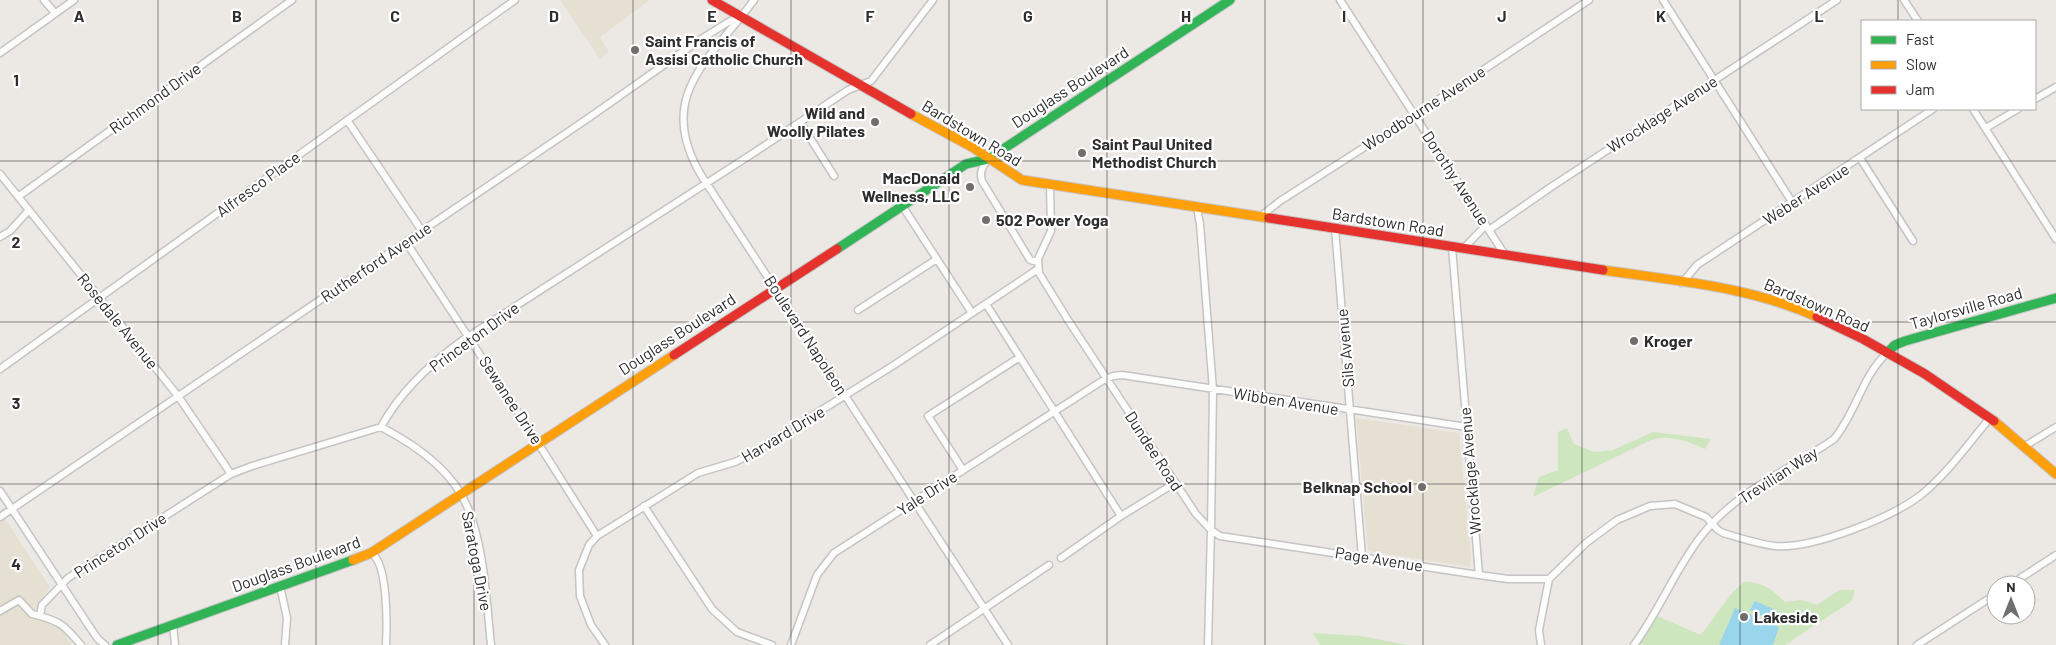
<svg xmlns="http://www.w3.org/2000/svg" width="2056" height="645" viewBox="0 0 2056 645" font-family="Barlow,sans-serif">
<rect width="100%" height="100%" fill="#ece8e4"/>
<path fill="#e6e0d3" d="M560,0h90l-50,37 9,15 -9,7z
M1356,418l103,15 12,125 -1,9 -102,-16z
M0,511l50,76 -12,17 2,15 18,6 14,20h-72z"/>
<path fill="#cee6be" d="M1567,428l7,16 20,8 19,-2 40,-18 58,7 -6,10c-18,-8 -36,-15 -54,-9l-118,57 6,-20 19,-7v-38z
M1744,582c18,-1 29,8 41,20l16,-2 16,5 22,-15h16l-3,11 -67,44h-146l18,-29 44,19 30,-41z
M1313,633l48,3 46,9h-87z"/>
<path fill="#99d6ec" d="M1755,601l23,10 -5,10 -23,-11z
M1735,608l44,19 -6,18h-54z"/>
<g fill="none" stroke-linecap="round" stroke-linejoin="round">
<defs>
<path id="street" d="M44,0l11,13
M754,0c-43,59 -100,95 -53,175l307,470
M1340,0l165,255
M1663,0l129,202
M1904,0l14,21
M0,53l74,-53
M2035,99l21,-12
M1973,109l83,130
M347,120l75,111
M800,122l34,54
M1986,128l32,-19
M1860,158l53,83
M988,159c-5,8 -9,12 -6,22l45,74 3,5 8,2
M0,174l178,222 53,78
M1050,185l1,46 -13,28 1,14 29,47 128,194 15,16 -3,115
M19,196l273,-196
M903,207l69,106
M1197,208l3,16 13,166 -2,140 9,6 259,39 29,4h41
M1260,217l20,-16 135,-86 174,-115
M1335,228l27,329
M1489,230l62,-43 286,-187
M0,237l10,-6 19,-21
M406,242l132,201 59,93
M1452,247l27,328
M1463,249l23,-24
M1682,283l15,-18 236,-156
M986,304l135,212
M858,310l79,-51
M0,369l515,-369
M381,427c33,17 71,43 86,79 18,43 19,93 24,139
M2025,446l31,-19
M963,470l-35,-54 92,-59
M0,491l91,138 7,10 7,6
M644,506l68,103 25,23 35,13
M0,517l587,-398 111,-78 32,-20 11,-3
M371,553c17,9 16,72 15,92
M1061,558l60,-42 54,-33
M2010,585l46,-30
M280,586l7,32 -2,27
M0,611l19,-11 13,14 8,2
M173,625l2,20
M81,645c-16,-18 -17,-22 -41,-29l2,-11 26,-27 163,-104 21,-8 129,-39c19,-35 50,-64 82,-87l292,-188 93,-62 23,-9 62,-81
M605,645l-14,-20 -11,-29 -1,-26 10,-25 8,-9 101,-63 37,-11 16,-8 143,-89 144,-96
M791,645l26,-70 17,-22 268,-172 11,-5 9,-1 345,52
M930,645l119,-80
M1541,645l-2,-15 10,-51 37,-36 31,-23 33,-14 25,-2 31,13 12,13 5,3c17,5 35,11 52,13 38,3 116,-28 146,-51 26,-21 47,-51 69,-77
M1634,645c26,-35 41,-76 68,-110 36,-45 86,-64 132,-96 22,-26 28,-63 53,-86
M1917,645l79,-51"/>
<path id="fast" d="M837,249l129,-85 22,-5 242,-159
M1887,353l8,-8 10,-4 151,-43
M117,645l236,-85"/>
<path id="slow" d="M911,114l61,33 50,33 247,38
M1603,270c72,11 147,16 214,47
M1994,421l62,53
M353,560l18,-7 303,-198"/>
<path id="jam" d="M712,0l199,114
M1269,218l334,52
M1817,317l46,22 62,35 69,47
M674,355l163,-106"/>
</defs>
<use href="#street" stroke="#c5c4c5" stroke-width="9"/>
<use href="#fast" stroke="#c5c4c5" stroke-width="11"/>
<use href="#slow" stroke="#c5c4c5" stroke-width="11"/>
<use href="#jam" stroke="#c5c4c5" stroke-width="11"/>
<use href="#street" stroke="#fcfcfb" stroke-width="6"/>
<use href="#fast" stroke="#30b455" stroke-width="9"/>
<use href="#slow" stroke="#ff9f0a" stroke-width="9"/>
<use href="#jam" stroke="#e5322d" stroke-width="9"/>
</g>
<path fill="none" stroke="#2e2e2e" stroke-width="1" stroke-opacity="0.55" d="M158,0v645M316,0v645M474,0v645M633,0v645M791,0v645M949,0v645M1107,0v645M1265,0v645M1423,0v645M1582,0v645M1740,0v645M1898,0v21M1898,109v536M0,161h2056M0,322h2056M0,484h2056"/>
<g fill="#706f6e" stroke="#fff" stroke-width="2">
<circle cx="635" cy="50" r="5"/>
<circle cx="875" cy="122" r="5"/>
<circle cx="1082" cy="153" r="5"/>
<circle cx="970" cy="187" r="5"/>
<circle cx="986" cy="220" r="5"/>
<circle cx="1634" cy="341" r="5"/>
<circle cx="1422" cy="487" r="5"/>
<circle cx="1744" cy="617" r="5"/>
</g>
<g text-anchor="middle" stroke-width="4.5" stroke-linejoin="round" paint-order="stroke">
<g font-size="16" font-weight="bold" fill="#2e2e2e" stroke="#fff" text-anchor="start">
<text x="645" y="47">Saint Francis of<tspan x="645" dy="18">Assisi Catholic Church</tspan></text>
<text x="865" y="119" text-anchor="end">Wild and<tspan x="865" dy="18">Woolly Pilates</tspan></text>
<text x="1092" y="150">Saint Paul United<tspan x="1092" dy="18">Methodist Church</tspan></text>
<text x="960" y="184" text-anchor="end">MacDonald<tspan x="960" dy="18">Wellness, LLC</tspan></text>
<text x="996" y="226">502 Power Yoga</text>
<text x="1644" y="347">Kroger</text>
<text x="1412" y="493" text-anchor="end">Belknap School</text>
<text x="1754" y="623">Lakeside</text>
</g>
<g font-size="16" fill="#2e2e2e" stroke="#fff">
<text transform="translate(1070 87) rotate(-33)" y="6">Douglass Boulevard</text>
<text transform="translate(155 98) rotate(-36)" y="6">Richmond Drive</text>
<text transform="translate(1424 108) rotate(-33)" y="6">Woodbourne Avenue</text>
<text transform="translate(1662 114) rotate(-33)" y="6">Wrocklage Avenue</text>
<text transform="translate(972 133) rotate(31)" y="6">Bardstown Road</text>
<text transform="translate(1456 178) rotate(57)" y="6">Dorothy Avenue</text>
<text transform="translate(258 184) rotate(-36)" y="6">Alfresco Place</text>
<text transform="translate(1806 194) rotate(-33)" y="6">Weber Avenue</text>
<text transform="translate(1388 222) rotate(9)" y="6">Bardstown Road</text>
<text transform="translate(376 262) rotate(-34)" y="6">Rutherford Avenue</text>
<text transform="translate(1817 305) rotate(23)" y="6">Bardstown Road</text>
<text transform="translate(1966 308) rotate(-16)" y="6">Taylorsville Road</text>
<text transform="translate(118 321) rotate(51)" y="6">Rosedale Avenue</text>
<text transform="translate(677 334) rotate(-33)" y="6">Douglass Boulevard</text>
<text transform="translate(806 335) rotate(57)" y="6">Boulevard Napoleon</text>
<text transform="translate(474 337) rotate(-36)" y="6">Princeton Drive</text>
<text transform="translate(1345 348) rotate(-95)" y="6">Sils Avenue</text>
<text transform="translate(511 400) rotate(57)" y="6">Sewanee Drive</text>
<text transform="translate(1286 401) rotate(9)" y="6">Wibben Avenue</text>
<text transform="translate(783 434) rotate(-31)" y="6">Harvard Drive</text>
<text transform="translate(1154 451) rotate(57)" y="6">Dundee Road</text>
<text transform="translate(1470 471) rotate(-95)" y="6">Wrocklage Avenue</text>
<text transform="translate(1778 475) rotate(-33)" y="6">Trevilian Way</text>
<text transform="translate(927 493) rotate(-33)" y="6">Yale Drive</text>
<text transform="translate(120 545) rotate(-33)" y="6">Princeton Drive</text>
<text transform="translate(1379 559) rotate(9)" y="6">Page Avenue</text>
<text transform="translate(477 561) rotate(79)" y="6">Saratoga Drive</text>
<text transform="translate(296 564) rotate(-20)" y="6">Douglass Boulevard</text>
</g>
</g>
<g font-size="16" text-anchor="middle" font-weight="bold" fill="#2e2e2e" stroke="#fff" stroke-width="4.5" stroke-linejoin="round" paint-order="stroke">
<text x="79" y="22">A</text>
<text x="237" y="22">B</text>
<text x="395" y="22">C</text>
<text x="554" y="22">D</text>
<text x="712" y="22">E</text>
<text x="870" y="22">F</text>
<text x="1028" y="22">G</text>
<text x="1186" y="22">H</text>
<text x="1344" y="22">I</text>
<text x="1502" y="22">J</text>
<text x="1661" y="22">K</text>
<text x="1819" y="22">L</text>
<text x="16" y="86">1</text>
<text x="16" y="248">2</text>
<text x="16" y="409">3</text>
<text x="16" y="570">4</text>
</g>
<rect x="1861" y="20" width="175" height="90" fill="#ffffff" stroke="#ababab"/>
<rect x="1871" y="36" width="25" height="8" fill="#30b455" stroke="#ababab"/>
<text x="1906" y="45" font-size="15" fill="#2e2e2e">Fast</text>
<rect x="1871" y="61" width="25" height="8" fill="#ff9f0a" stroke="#ababab"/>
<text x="1906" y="70" font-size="15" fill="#2e2e2e">Slow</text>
<rect x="1871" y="86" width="25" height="8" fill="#e5322d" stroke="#ababab"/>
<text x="1906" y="95" font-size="15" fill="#2e2e2e">Jam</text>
<g transform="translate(2011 600)"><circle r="24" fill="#ffffff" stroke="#ababab"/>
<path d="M0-4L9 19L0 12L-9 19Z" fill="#706f6e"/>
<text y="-8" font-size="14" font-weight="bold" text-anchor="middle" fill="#2e2e2e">N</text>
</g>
</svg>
